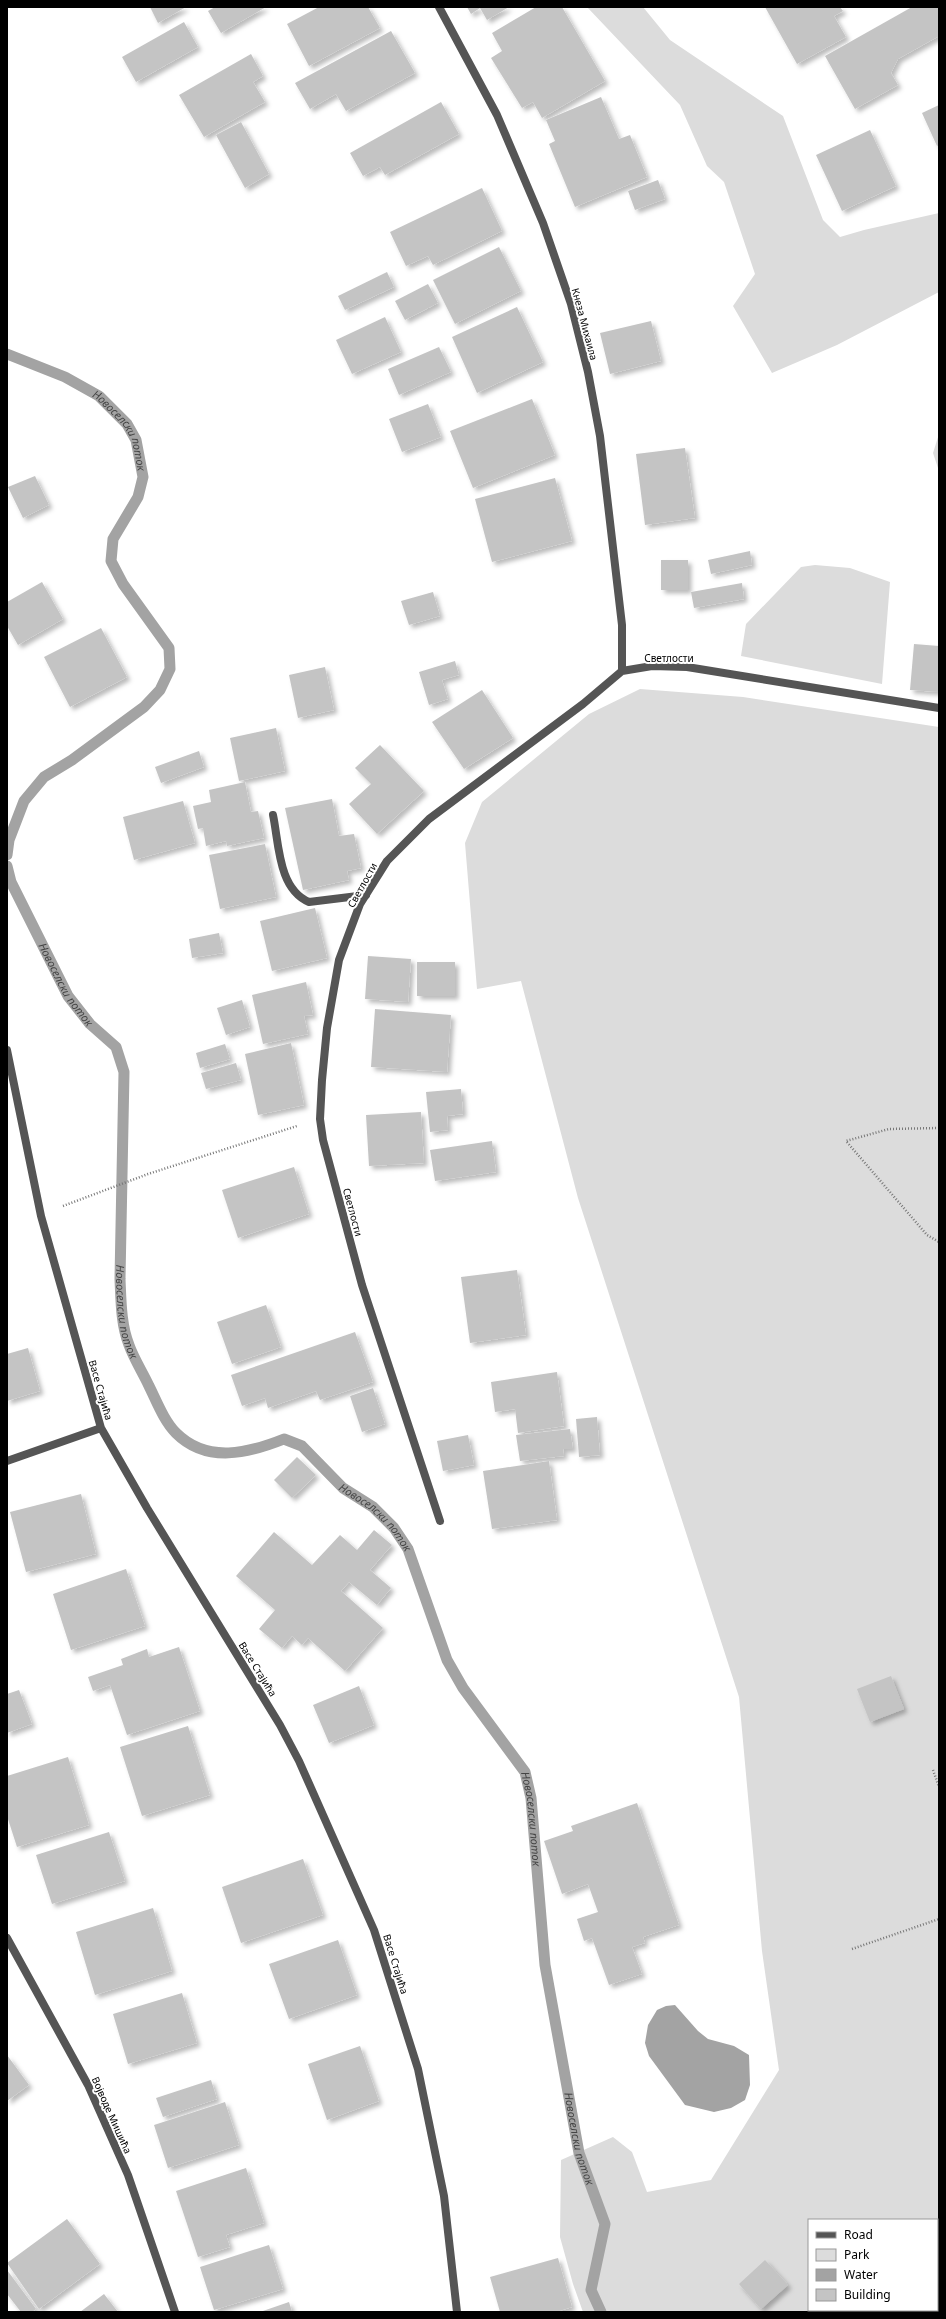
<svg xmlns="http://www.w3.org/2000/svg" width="946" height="2319" viewBox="0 0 946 2319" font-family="'Noto Sans',sans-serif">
<defs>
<filter id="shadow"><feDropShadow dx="3.5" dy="3.5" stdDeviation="2" flood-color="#0004"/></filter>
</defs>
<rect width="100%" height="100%" fill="#fff"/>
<path fill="#dcdcdc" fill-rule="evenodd" d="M587,7h56l27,33 113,76 40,104 17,17 24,-7 75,-17v79l-102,53 -65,28 -39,-67 22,-32 -31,-92 -17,-16 -27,-61z
M939,434v37l-6,-18z
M815,565l35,3 40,14 -8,102 -141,-28 5,-32 55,-57z
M640,689l103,8 196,30v1585h-356l-10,-28 -13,-47 1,-77 52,-23 19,15 15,40 64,-12 68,-110 -17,-119 -23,-254 -161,-499 -57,-217 -44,8 -12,-146 17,-41 107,-88zM809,2220h128v90h-128z"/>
<path fill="#a3a3a3" d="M675,2005l23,26 10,8 26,7 15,9 1,30 -5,15 -14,8 -17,4 -29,-7 -36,-49 -4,-13 3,-18 9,-15 9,-4z"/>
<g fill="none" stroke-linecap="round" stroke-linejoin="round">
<g stroke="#a3a3a3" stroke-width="11">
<path id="s1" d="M7,354l58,23 34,19 28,28 9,16 7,37 -5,20 -25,42 -2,22 12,23 46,64 1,21 -10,21 -16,17 -72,53 -28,17 -20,24 -15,39 -2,15"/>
<path id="s2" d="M7,866l4,16 57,114 22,28 26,23 8,25 -4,207c1,22 1,46 9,66 5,14 14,28 20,41 8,16 15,35 27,47 31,31 73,20 108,6l18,7 41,42 30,19 21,21 14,21 39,111 16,28 62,84 6,26 14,167 34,188 26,71 -14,66 10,22"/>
</g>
</g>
<path fill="#c4c4c4" filter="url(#shadow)" d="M150,7h36l-28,16z
M215,7h51l-45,26 -13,-22z
M319,7h49l12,21 -71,38 -22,-42z
M467,7h42l-22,13 -7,-12 -9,6z
M536,7h26l43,74 -63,37 -9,-16 -11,6 -31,-50 11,-7 -10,-18z
M765,7h75l3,4 -9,5 12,21 -49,27z
M912,7h27v29l-41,23 -7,14 7,12 -43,24 -30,-53z
M184,22l14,25 -62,35 -14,-25z
M391,31l24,42 -69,38 -10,-17 -26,15 -15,-26z
M251,54l12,22 -10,6 12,20 -61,35 -25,-42z
M601,97l18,42 11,-4 17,42 -72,30 -26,-63 6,-3 -9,-21z
M441,102l18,32 -74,41 -5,-8 -17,9 -13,-23z
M939,105v40l-2,1 -15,-33z
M241,122l28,52 -24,14 -29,-53z
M870,130l26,56 -54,25 -26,-56z
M658,180l7,19 -30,11 -7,-19z
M482,188l20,43 -69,34 -5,-9 -22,10 -16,-34z
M499,247l22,44 -66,33 -22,-44z
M387,272l7,15 -49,23 -7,-14z
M428,284l10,19 -33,17 -10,-19z
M517,307l26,55 -66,31 -25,-56z
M385,317l16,35 -49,22 -16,-34z
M651,321l10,40 -51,13 -10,-41z
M439,347l12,25 -52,23 -11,-26z
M532,399l23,56 -82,33 -23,-57z
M428,404l13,33 -39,15 -13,-33z
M685,448l10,70 -50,7 -9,-71z
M35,476l14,29 -26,13 -15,-31z
M555,478l17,63 -80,21 -17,-63z
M750,551l2,14 -41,9 -3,-14z
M661,560h27v30h-27z
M42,582l21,37 -45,26 -11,-19v-24z
M742,583l2,16 -50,9 -3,-16z
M433,592l7,24 -31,9 -8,-24z
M101,628l26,49 -57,30 -26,-50z
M914,644l25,2v46l-29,-2z
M455,661l4,14 -17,5 6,19 -19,6 -10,-33z
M325,667l9,43 -36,8 -9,-43z
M482,690l31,48 -49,31 -32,-47z
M276,728l9,43 -46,10 -9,-43z
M380,745l44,46 -47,43 -28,-30 22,-20 -16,-16z
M199,751l5,16 -43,16 -6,-16z
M245,782l6,30 7,-1 6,27 -37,8 -1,-5 -20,5 -3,-18 -5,1 -5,-23 18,-4 -2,-12z
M332,799l7,37 15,-2 7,34 -14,3 2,9 -46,10 -18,-82z
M183,801l12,42 -61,17 -11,-43z
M265,844l11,53 -56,12 -11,-54z
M315,908l12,50 -55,13 -12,-50z
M219,933l4,20 -31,5 -3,-19z
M368,956l43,3 -3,43 -43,-3z
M417,962h38v34h-38z
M306,982l7,33 -9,1 4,18 -45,10 -11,-49z
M242,1000l8,27 -24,8 -9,-27z
M375,1009l76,6 -4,57 -76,-5z
M291,1043l13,62 -46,10 -13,-61z
M225,1044l5,15 -30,9 -4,-15z
M236,1063l5,17 -35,9 -5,-16z
M461,1089l2,25 -16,2 1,14 -18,2 -4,-40z
M421,1112l3,51 -55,3 -3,-51z
M492,1141l4,31 -61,9 -5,-31z
M294,1167l15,47 -71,24 -16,-48z
M517,1270l9,65 -56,8 -9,-66z
M266,1305l15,42 -49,17 -15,-42z
M355,1332l18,50 -53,18 -4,-9 -48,17 -3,-10 -23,8 -11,-31z
M28,1348l12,43 -33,10v-47z
M557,1372l7,54 -46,7 -3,-24 -20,3 -4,-30z
M373,1388l12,36 -23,8 -12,-36z
M597,1417l3,38 -21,2 -3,-38z
M570,1429l3,20h-10l1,7 -44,5 -4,-26z
M468,1435l6,30 -31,6 -6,-30z
M297,1457l19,18 -24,23 -18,-18z
M549,1461l8,59 -65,9 -9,-58z
M81,1494l15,60 -70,18 -16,-60z
M374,1530l18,15 -22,25 21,18 -14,17 -28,-23 -8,9 42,37 -38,43 -37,-33 -6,7 -10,-9 -10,12 -23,-19 16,-19 -39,-34 38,-44 38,33 28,-30 17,15z
M126,1569l19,57 -74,24 -18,-56z
M179,1647l21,64 -73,24 -17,-50 -17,6 -5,-14 35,-12 -2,-6 26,-10 2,8z
M891,1676l13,33 -34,13 -13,-33z
M359,1686l15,39 -45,18 -16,-38z
M19,1690l13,34 -25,9v-39z
M188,1726l22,69 -68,21 -22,-69z
M68,1757l21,68 -72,22 -10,-31v-40z
M637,1803l42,122 -36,12 2,6 -13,4 10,27 -33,11 -17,-47 -8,3 -7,-22 21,-7 -10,-28 -26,10 -18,-53 29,-10 -2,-5z
M109,1832l16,49 -73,23 -16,-49z
M303,1859l20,56 -82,28 -19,-56z
M153,1908l19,63 -77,24 -19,-63z
M338,1940l19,55 -68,24 -20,-55z
M182,1993l15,50 -69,21 -15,-50z
M360,2046l19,55 -52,19 -19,-56z
M7,2055l22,30 -22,16z
M211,2080l6,19 -54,18 -7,-19z
M225,2102l14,43 -71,23 -14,-43z
M246,2168l18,55 -38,12 4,12 -32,10 -22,-66z
M67,2219l33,45 -61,45 -32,-46z
M269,2245l14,44 -69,21 -14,-43z
M558,2258l14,49 -16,5h-56l-10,-35z
M765,2260l23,25 -27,24 -22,-25z
M7,2270l29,39 -4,3h-11l-14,-18z
M104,2294l14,18h-38z
M289,2302l3,10h-32z"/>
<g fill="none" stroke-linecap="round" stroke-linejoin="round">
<path stroke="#777" stroke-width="2.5" stroke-dasharray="1 2" stroke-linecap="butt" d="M939,1128l-50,1 -43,12 81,94 12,7
M63,1206l85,-32 149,-48
M933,1770l6,17
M852,1949l87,-30"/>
<path stroke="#555" stroke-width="8" d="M273,815c6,28 5,74 36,87l57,-7"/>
<path stroke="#555" stroke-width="8" d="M439,7l58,108 46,108 28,81 17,68 12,64 22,189v46
M7,1050l34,166 60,212 46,80 133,217 19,36 75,169 44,139 26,127 13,116
M7,1461l94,-33
M440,1521l-78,-236 -39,-145 -3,-21 2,-39 5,-52 12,-68 21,-56 27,-43 42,-42 154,-115 39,-33 30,-5 35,1 252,41
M7,1938l81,147 40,90 47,137"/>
</g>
<g text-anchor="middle" stroke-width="4" stroke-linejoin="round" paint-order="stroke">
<g font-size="10" fill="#000" stroke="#fff">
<text transform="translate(585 324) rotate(75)" y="4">Кнеза Михаила</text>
<text x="669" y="662">Светлости</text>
<text transform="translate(362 885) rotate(-61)" y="4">Светлости</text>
<text transform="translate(353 1212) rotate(75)" y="4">Светлости</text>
<text transform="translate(101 1390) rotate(74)" y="4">Васе Стајића</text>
<text transform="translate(258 1669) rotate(58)" y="4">Васе Стајића</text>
<text transform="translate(396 1964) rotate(73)" y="4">Васе Стајића</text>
<text transform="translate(112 2115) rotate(66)" y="4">Војводе Мишића</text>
</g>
<g font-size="11" font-style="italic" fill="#444" stroke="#fff">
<text dy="4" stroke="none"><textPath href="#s1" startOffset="143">Новоселски поток</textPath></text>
<text dy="4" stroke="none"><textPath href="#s2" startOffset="133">Новоселски поток</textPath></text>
<text dy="4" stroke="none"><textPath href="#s2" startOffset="481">Новоселски поток</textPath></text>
<text dy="4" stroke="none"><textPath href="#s2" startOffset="852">Новоселски поток</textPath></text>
<text dy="4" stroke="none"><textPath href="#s2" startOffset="1200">Новоселски поток</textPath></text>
<text dy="4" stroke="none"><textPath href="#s2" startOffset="1524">Новоселски поток</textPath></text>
</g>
</g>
<rect width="946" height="2319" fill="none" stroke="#000000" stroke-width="16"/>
<rect x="808" y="2219" width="130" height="92" fill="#ffffff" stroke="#999999"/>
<rect x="816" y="2232" width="20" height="6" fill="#555555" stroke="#999999"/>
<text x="844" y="2239" font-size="12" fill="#000000">Road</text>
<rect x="816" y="2249" width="20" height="12" fill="#dcdcdc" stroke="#999999"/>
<text x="844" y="2259" font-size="12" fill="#000000">Park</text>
<rect x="816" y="2269" width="20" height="12" fill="#a3a3a3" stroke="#999999"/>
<text x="844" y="2279" font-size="12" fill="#000000">Water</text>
<rect x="816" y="2289" width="20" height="12" fill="#c4c4c4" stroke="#999999"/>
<text x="844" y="2299" font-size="12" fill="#000000">Building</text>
</svg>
